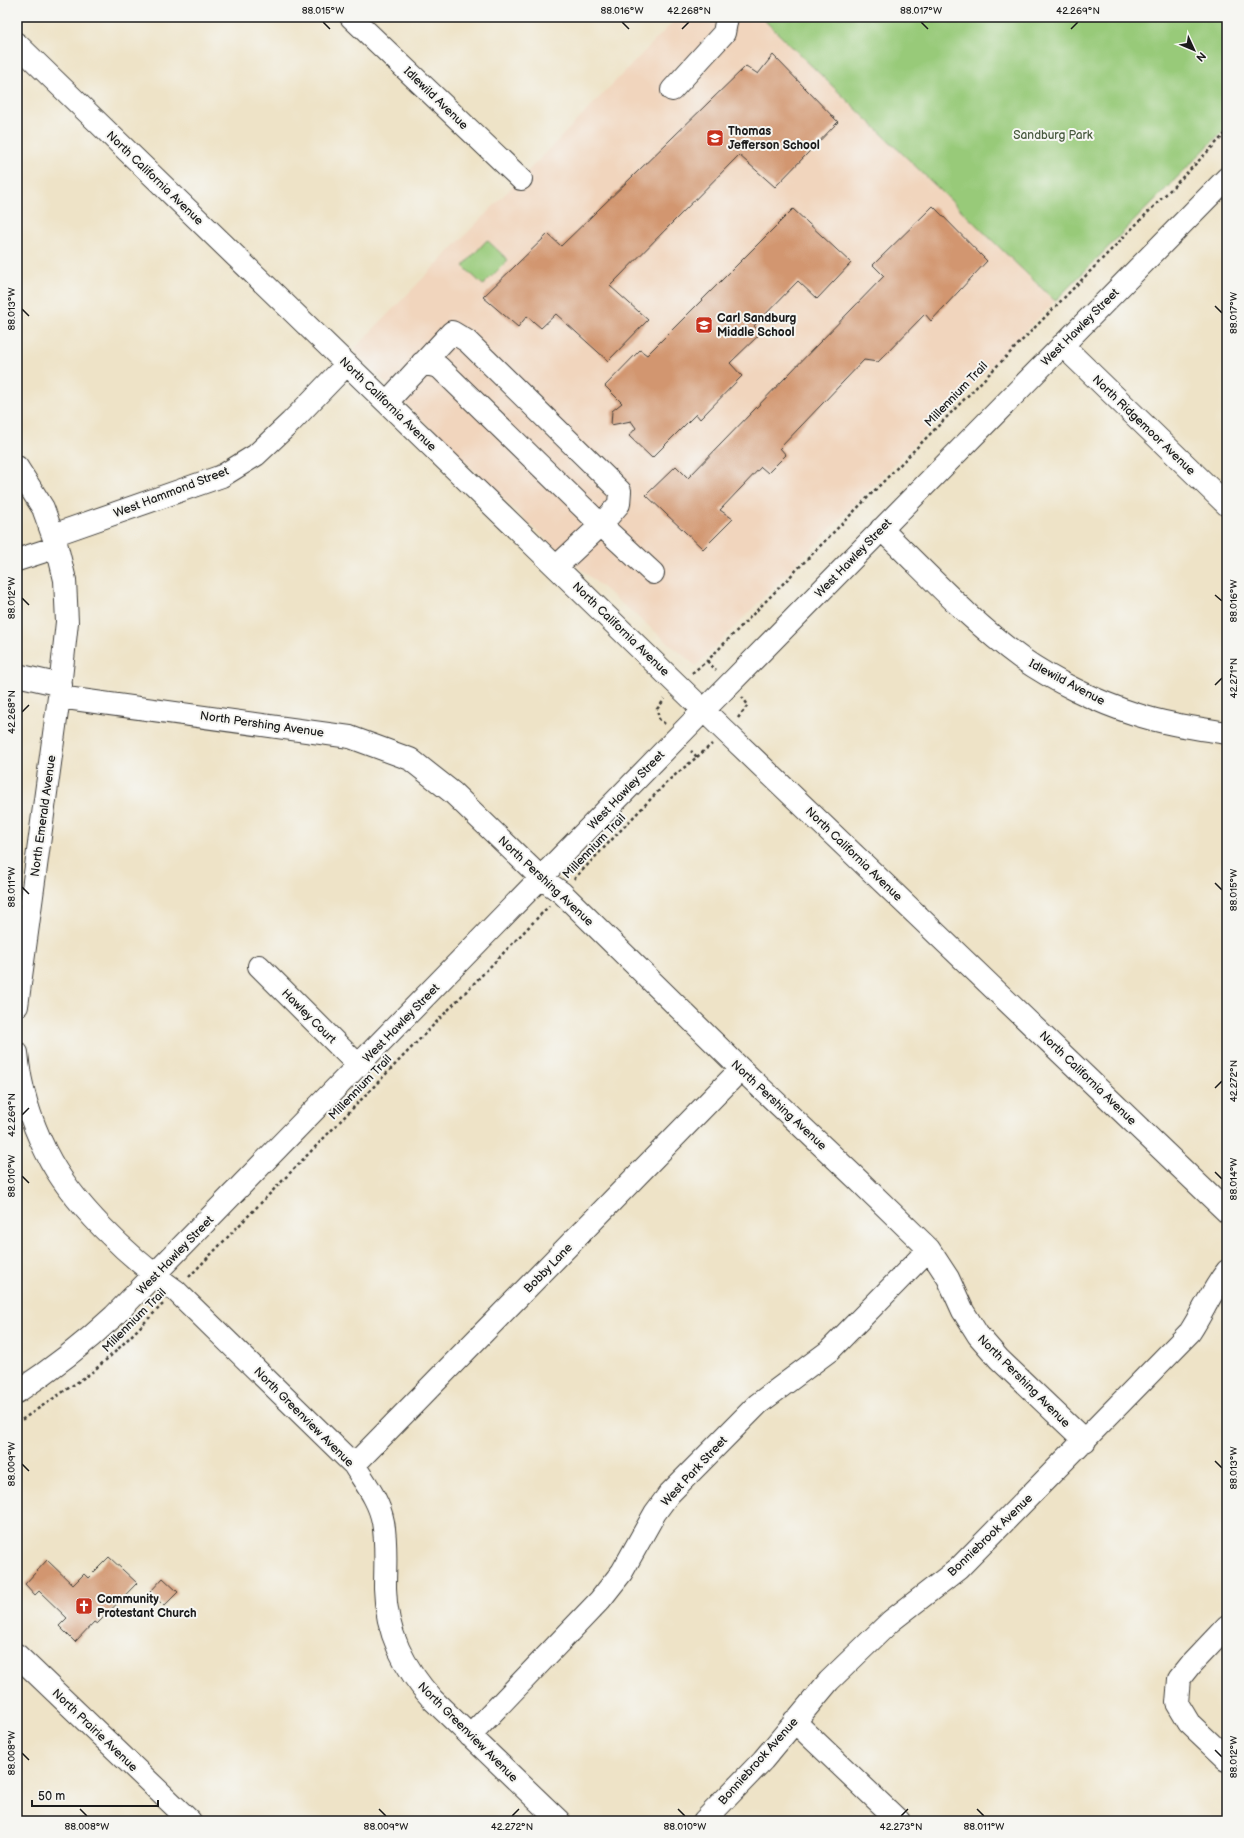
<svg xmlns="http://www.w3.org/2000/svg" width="1244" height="1838" viewBox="0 0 1244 1838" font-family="'Balsamiq Sans',sans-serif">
<rect width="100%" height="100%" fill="#f6f6f2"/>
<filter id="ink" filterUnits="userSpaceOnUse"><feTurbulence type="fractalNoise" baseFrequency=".025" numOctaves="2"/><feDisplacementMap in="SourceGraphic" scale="8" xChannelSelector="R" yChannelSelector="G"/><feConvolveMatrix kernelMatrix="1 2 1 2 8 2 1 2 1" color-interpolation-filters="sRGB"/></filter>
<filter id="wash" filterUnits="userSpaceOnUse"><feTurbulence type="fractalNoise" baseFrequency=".012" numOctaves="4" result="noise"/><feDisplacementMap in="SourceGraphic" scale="16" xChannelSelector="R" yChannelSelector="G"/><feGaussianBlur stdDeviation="0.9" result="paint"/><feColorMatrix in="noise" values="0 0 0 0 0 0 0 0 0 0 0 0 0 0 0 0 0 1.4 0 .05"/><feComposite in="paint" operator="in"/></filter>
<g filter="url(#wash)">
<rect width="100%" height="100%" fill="#eee3c7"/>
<path fill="#f1d5bd" d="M678,17h82l295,284 -359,365 -151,-127 -128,-124 -64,-65z"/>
<path fill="#98ca79" stroke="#5a734a" d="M761,17h466v110l-172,174z
M487,240l21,20 -25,25 -20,-19z"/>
<g id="blocks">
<path fill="#d2966f" d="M773,55l65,67 -63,65 -36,-32 -129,131 38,34 -40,41 -52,-47 -15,14 -14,-12 -9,11 -35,-30 65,-63 13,12 185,-180 12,8z
M933,206l54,55 -56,60 -6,-7 -47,48 -14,-2 -84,88 6,7 -18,18 -7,-6 -41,43 13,9 -30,30 -57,-54 30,-29 12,12 196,-202 -11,-11z
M793,209l58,54 -34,36 -19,-18 -44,45 7,7 -31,30 12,13 -42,43 -4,-5 -44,44 -23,-22 7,-8 -5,-7 -20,4 1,-14 10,-8 -17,-17 35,-36 7,5z
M109,1557l28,26 -40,41 -3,-2 -19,20 -16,-16 8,-8 -28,-27 -4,4 -10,-11 22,-24 26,25 11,-11 4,4z
M163,1578l15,14 -14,14 -14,-14z"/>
</g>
</g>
<g filter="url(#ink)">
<use href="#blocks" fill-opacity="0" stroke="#3c3a36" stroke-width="1"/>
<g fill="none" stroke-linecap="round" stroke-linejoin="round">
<defs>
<path id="minor" d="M351,17l170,162
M17,44l708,687 502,481
M672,90l52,-57 3,-16
M1062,345l165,160
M422,363l17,4 162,158 -45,42
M387,402l65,-70 15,9 153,150 -1,13 -18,21 52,48
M17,467l26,41 14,39 8,33 2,42 -8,75 -42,309
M881,529c45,43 90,93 140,129 33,23 76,44 114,56 30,10 61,14 92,19
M53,535l169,-59 34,-21 35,-33 56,-58
M17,560l40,-13
M17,675l44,10
M59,697l291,40 60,22 43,34 88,85 21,15 179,176 114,108 74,72 19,29 15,33 15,24 21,24 86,82
M259,966l100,100
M17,1053c3,34 14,69 29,99 25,51 84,106 130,139l178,174c11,18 25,35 29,57 4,22 2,44 2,66 1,45 19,80 48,112l126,121
M17,1392c35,-23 66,-47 97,-76l590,-606 523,-532
M354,1465l387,-396
M1227,1626l-36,38 -12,15 -2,24 12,20 38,36
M17,1655l173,166
M794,1721l105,100
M470,1736l130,-136 22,-28 33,-59 14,-19 89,-90 71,-53 100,-102
M704,1821l59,-61 66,-79 62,-60 67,-52 232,-237c13,-20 22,-42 37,-61"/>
</defs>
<use href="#minor" stroke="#3c3a36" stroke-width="24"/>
<path stroke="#3c3a36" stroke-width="2.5" stroke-dasharray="3 3" stroke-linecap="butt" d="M707,661l9,9
M692,673l15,-12 520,-529
M738,718l10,-13 -6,-8
M665,724l-6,-5 -2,-10 8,-10
M697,757l15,-13
M574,879l95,-99 28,-23 -6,-6
M189,1277l360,-371
M17,1423l74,-50 24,-21 48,-48"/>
<use href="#minor" stroke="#fff" stroke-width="22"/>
</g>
</g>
<path fill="none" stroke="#1c1c1c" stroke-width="1.5" d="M323,22l7,7M622,22l7,7M921,22l7,7M682,29l7,-7M1071,29l7,-7M1215,306l7,7M22,309l7,7M1215,595l7,6M22,598l7,7M1215,685l7,-7M22,712l7,-7M1215,883l7,7M22,887l7,7M1215,1088l7,-7M22,1115l7,-7M1215,1172l7,7M22,1176l7,7M1215,1461l7,7M22,1464l7,7M1215,1750l7,7M22,1753l7,7M80,1809l7,7M379,1809l7,7M678,1809l7,7M977,1809l7,7M512,1816l7,-7M901,1816l7,-7"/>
<defs>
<symbol id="school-square" viewBox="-11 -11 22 22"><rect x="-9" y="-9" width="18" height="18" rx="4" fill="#c8321e" stroke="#f6f6f2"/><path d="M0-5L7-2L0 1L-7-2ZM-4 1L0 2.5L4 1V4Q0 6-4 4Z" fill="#fff"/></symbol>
<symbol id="church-square" viewBox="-11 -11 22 22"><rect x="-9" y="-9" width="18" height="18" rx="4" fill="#c8321e" stroke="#f6f6f2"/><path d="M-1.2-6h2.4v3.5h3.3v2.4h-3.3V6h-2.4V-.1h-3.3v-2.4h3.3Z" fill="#fff"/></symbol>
</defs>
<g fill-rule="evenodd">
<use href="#school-square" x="705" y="128" width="20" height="20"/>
<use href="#school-square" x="694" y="315" width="20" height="20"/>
<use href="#church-square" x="74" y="1596" width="20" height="20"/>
</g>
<g text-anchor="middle" stroke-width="4" stroke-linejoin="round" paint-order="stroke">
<g font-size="12" fill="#1c1c1c" stroke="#f6f6f2">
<text transform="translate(436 98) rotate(44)" y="4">Idlewild Avenue</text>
<text transform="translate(155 178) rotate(44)" y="4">North California Avenue</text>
<text transform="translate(1080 327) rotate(-45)" y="4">West Hawley Street</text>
<text transform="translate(956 394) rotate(-46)" y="4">Millennium Trail</text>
<text transform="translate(388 404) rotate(44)" y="4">North California Avenue</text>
<text transform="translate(1144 425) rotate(44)" y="4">North Ridgemoor Avenue</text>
<text transform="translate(171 492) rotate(-21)" y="4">West Hammond Street</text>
<text transform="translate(853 558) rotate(-46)" y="4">West Hawley Street</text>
<text transform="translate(621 629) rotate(44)" y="4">North California Avenue</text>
<text transform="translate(1067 682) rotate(28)" y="4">Idlewild Avenue</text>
<text transform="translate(262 724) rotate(8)" y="4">North Pershing Avenue</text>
<text transform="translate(626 790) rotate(-46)" y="4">West Hawley Street</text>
<text transform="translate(43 816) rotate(-82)" y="4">North Emerald Avenue</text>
<text transform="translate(594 846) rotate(-46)" y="4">Millennium Trail</text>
<text transform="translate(854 854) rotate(44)" y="4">North California Avenue</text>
<text transform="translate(546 881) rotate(43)" y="4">North Pershing Avenue</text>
<text transform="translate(309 1016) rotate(45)" y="4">Hawley Court</text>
<text transform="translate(401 1023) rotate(-46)" y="4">West Hawley Street</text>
<text transform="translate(1088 1078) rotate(44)" y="4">North California Avenue</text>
<text transform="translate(360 1087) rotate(-46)" y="4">Millennium Trail</text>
<text transform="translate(779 1105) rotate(43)" y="4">North Pershing Avenue</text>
<text transform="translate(175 1255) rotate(-46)" y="4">West Hawley Street</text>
<text transform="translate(548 1268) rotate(-46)" y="4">Bobby Lane</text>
<text transform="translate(134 1320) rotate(-45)" y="4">Millennium Trail</text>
<text transform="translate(1024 1381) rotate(45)" y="4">North Pershing Avenue</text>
<text transform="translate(304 1417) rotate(45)" y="4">North Greenview Avenue</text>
<text transform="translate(694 1471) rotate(-47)" y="4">West Park Street</text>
<text transform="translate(990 1535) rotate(-44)" y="4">Bonniebrook Avenue</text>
<text transform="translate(95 1730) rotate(44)" y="4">North Prairie Avenue</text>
<text transform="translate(468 1732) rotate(45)" y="4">North Greenview Avenue</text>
<text transform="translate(758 1761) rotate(-48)" y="4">Bonniebrook Avenue</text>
</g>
<g font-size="12" font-weight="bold" fill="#1c1c1c" stroke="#f6f6f2" text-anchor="start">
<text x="728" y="135">Thomas<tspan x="728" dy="14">Jefferson School</tspan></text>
<text x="717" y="322">Carl Sandburg<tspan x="717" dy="14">Middle School</tspan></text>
<text x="97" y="1603">Community<tspan x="97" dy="14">Protestant Church</tspan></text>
</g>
<g font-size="12" fill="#47593d" stroke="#f6f6f2">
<text x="1053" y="139">Sandburg Park</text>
</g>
</g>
<rect width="1244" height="1838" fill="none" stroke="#f6f6f2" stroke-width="44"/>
<g transform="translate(1194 50) rotate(134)" stroke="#f6f6f2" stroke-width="3" paint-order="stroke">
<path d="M0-3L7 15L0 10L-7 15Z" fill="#1c1c1c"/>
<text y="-6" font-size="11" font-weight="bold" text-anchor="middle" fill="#1c1c1c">N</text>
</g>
<path d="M32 1800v6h126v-6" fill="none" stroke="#1c1c1c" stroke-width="2"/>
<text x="38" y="1800" font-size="12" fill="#1c1c1c" stroke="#f6f6f2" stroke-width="3" paint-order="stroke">50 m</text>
<rect x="22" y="22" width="1200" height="1794" fill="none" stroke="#1c1c1c" stroke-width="1.5"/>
<g font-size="10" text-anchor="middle" fill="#1c1c1c">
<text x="323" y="14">88.015°W</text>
<text x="622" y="14">88.016°W</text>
<text x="689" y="14">42.268°N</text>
<text x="921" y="14">88.017°W</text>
<text x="1078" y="14">42.269°N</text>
<text transform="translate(11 309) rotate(-90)" y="4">88.013°W</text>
<text transform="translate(1233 313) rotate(-90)" y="4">88.017°W</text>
<text transform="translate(11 598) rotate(-90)" y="4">88.012°W</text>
<text transform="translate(1233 601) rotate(-90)" y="4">88.016°W</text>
<text transform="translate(1233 678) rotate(-90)" y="4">42.271°N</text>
<text transform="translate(11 712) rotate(-90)" y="4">42.268°N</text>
<text transform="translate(11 887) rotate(-90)" y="4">88.011°W</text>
<text transform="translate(1233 890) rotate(-90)" y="4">88.015°W</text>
<text transform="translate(1233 1081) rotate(-90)" y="4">42.272°N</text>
<text transform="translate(11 1115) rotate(-90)" y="4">42.269°N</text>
<text transform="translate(11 1176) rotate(-90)" y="4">88.010°W</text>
<text transform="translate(1233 1179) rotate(-90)" y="4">88.014°W</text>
<text transform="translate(11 1464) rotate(-90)" y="4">88.009°W</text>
<text transform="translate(1233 1468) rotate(-90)" y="4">88.013°W</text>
<text transform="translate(11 1753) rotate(-90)" y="4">88.008°W</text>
<text transform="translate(1233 1757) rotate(-90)" y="4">88.012°W</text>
<text x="87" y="1830">88.008°W</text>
<text x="386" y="1830">88.009°W</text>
<text x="512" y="1830">42.272°N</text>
<text x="685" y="1830">88.010°W</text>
<text x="901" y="1830">42.273°N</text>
<text x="984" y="1830">88.011°W</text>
</g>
</svg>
